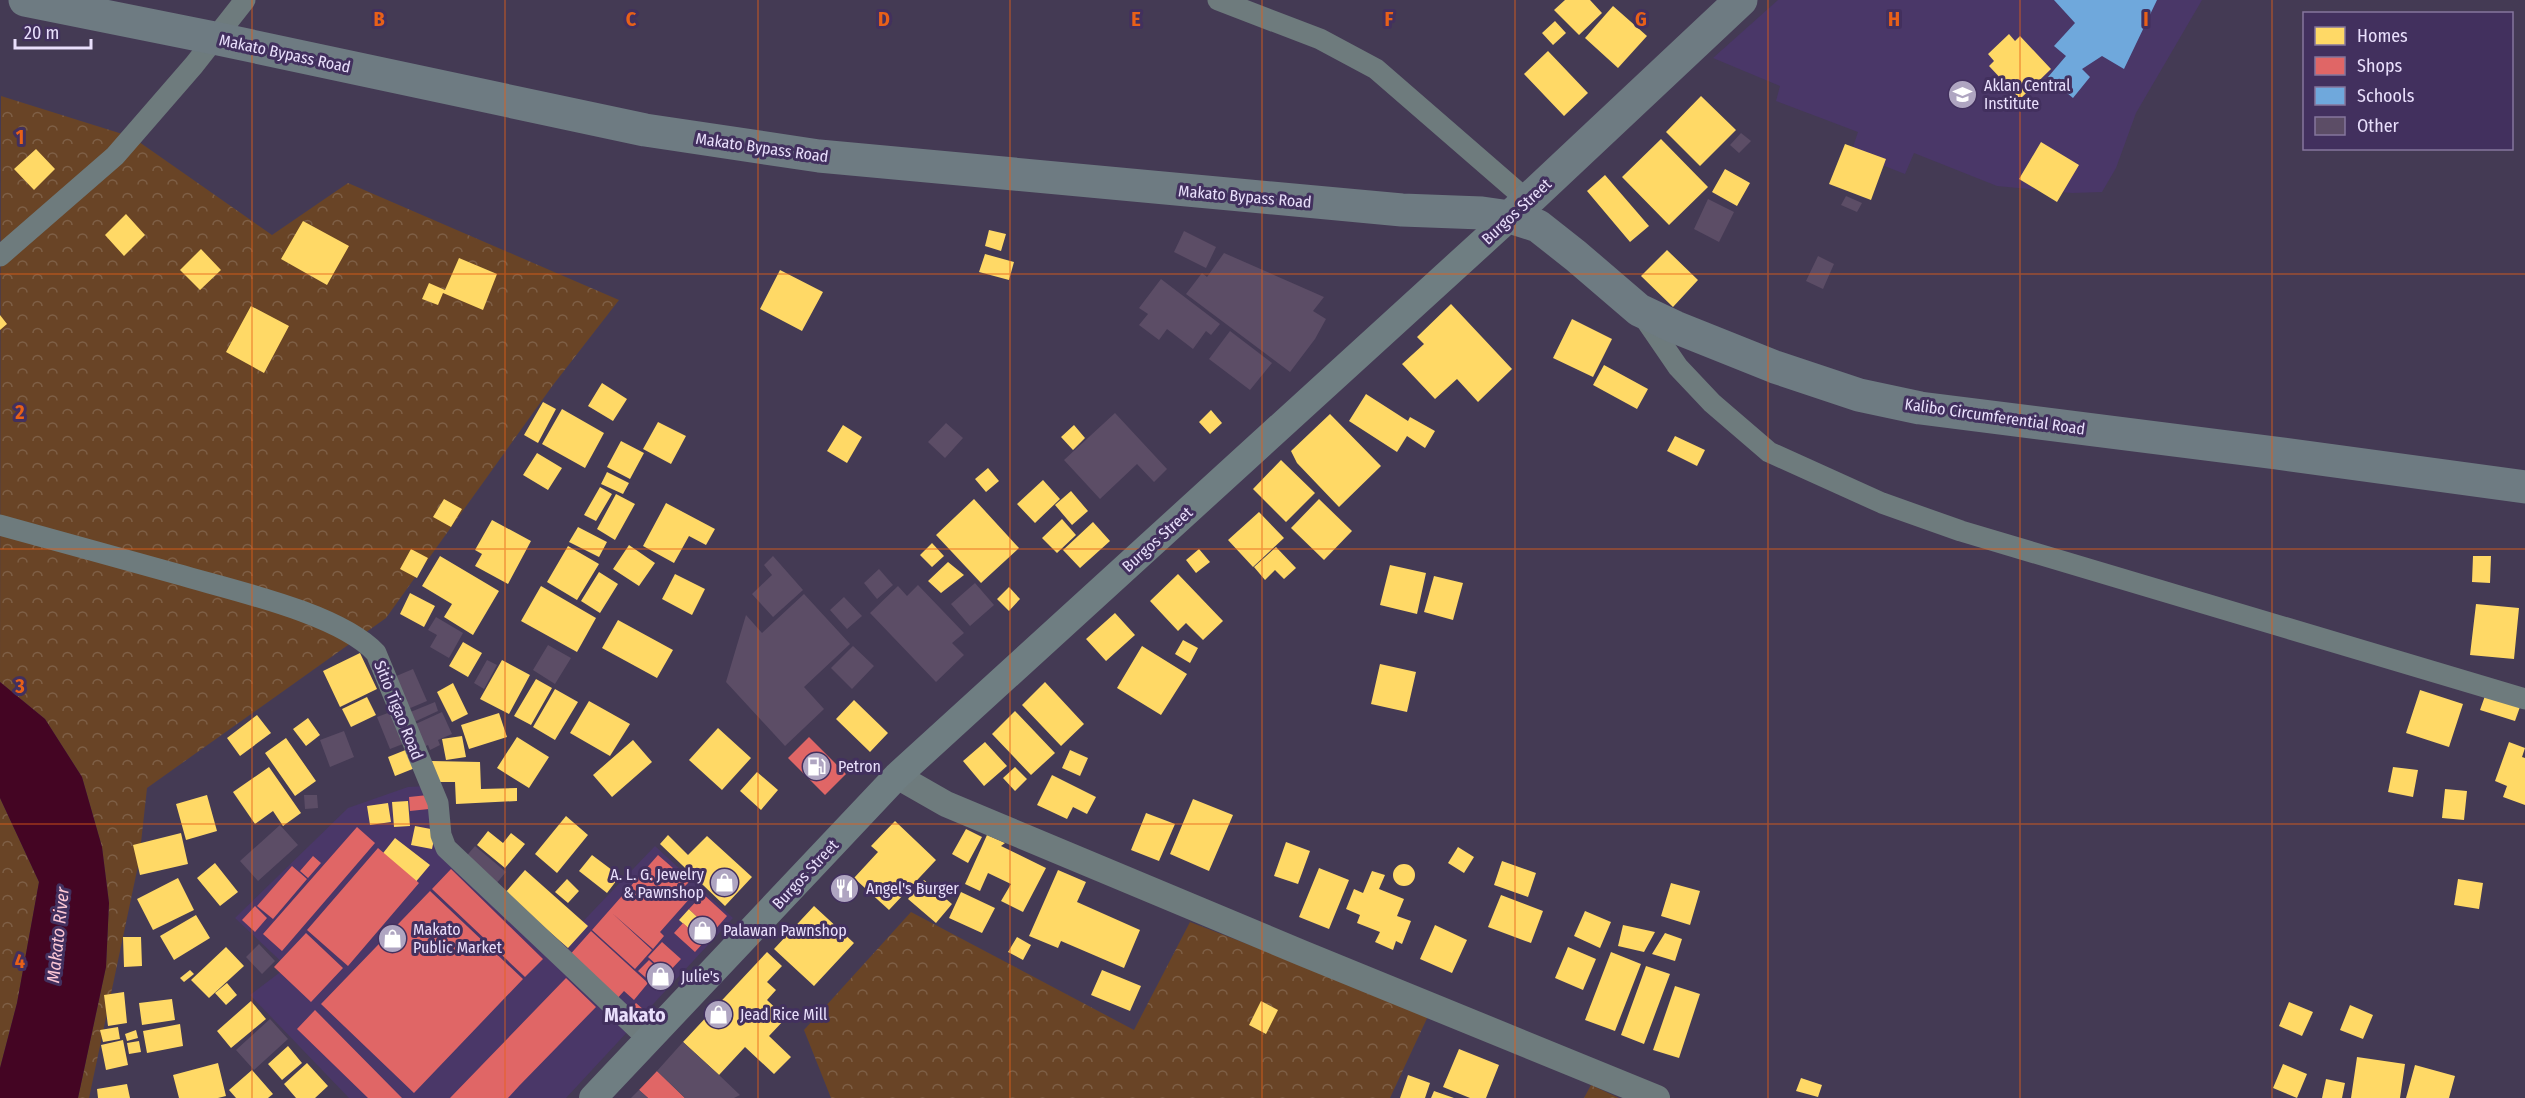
<svg xmlns="http://www.w3.org/2000/svg" width="2525" height="1098" viewBox="0 0 2525 1098" font-family="'Fira Sans Condensed',sans-serif">
<defs>
<pattern id="forest-crowns" width="20" height="18" patternUnits="userSpaceOnUse" patternTransform="scale(1.5)"><rect width="20" height="18" fill="#694426"/><path d="M2 6a3 3 0 1 1 6 0M12 15a3 3 0 1 1 6 0" fill="none" stroke="#7e5f46"/></pattern>
</defs>
<rect width="100%" height="100%" fill="#443a54"/>
<path fill="#4a3768" d="M1778,0h424l-66,113 -20,55 -14,24 -30,1 -75,-7 -83,-33 -9,21 -54,-21 7,-21 -82,-31 4,-15 -67,-28z
M427,786l15,64 106,108 107,-112 78,72 -167,180h-217l-99,-103 37,-28 -52,-49 113,-110 60,-21z"/>
<path fill="url(#forest-crowns)" d="M1,96l131,41 140,98 76,-52 271,117 -66,85 -167,233 -239,170 -8,73 -50,237h-11l28,-131 3,-64 -7,-56 -20,-70 -37,-58 -45,-37z
M0,798l39,84 -22,121 -17,65z
M911,912l223,118 56,-108 239,92 -39,84h-559l-27,-68z
M1591,1085l28,13h-35z"/>
<path fill="#440523" d="M0,682l45,37 37,58 20,70 7,56 -3,64 -28,131h-78v-30l17,-65 22,-121 -39,-84z"/>
<path fill="#ffd966" d="M1565,0h25l12,13 -23,22 -25,-25z
M1613,6l34,30 -29,32 -33,-30z
M1555,21l11,12 -13,12 -11,-12z
M2009,34l6,7 5,-5 31,33 -31,30 -31,-33 5,-5 -6,-7z
M1548,51l40,42 -24,23 -40,-42z
M1701,96l35,34 -36,36 -34,-34z
M1661,139l47,48 -39,38 -47,-48z
M2041,142l38,23 -22,37 -38,-23z
M1845,144l41,15 -15,41 -42,-16z
M36,149l19,20 -21,21 -20,-21z
M1725,169l25,14 -13,23 -25,-14z
M1605,175l44,51 -19,16 -43,-51z
M126,214l19,21 -21,21 -19,-21z
M303,221l46,25 -22,39 -46,-26z
M989,230l17,4 -5,17 -16,-5z
M201,249l20,21 -21,20 -20,-20z
M1667,250l31,30 -25,27 -32,-31z
M985,254l29,8 -5,18 -30,-8z
M459,258l38,16 -14,36 -40,-17 -5,12 -16,-6 7,-16 16,7z
M780,270l43,22 -21,39 -42,-22z
M1451,304l61,65 -34,33 -21,-23 -22,20 -33,-35 22,-20 -7,-7z
M251,306l38,20 -25,47 -38,-21z
M0,315l7,9 -7,6z
M1572,319l40,20 -19,38 -40,-19z
M1604,365l44,24 -11,20 -44,-24z
M602,383l25,16 -14,22 -25,-15z
M1366,394l42,27 2,-4 25,14 -10,17 -18,-12 -10,16 -48,-31z
M543,402l13,7 -18,34 -14,-8z
M562,409l42,24 -19,35 -43,-24z
M1211,410l11,13 -12,11 -11,-12z
M1330,414l51,52 -42,41 -42,-44 -6,-12z
M658,422l28,14 -15,28 -28,-15z
M843,425l19,12 -15,26 -20,-12z
M1074,425l11,13 -12,12 -12,-13z
M1675,436l30,14 -8,16 -30,-15z
M621,441l23,12 -14,26 -23,-12z
M537,453l25,15 -14,22 -25,-15z
M1281,460l34,33 -29,29 -33,-33z
M988,468l11,13 -13,11 -11,-13z
M607,472l22,11 -6,11 -22,-10z
M1043,480l17,19 -25,24 -18,-19z
M600,487l12,7 -16,27 -12,-6z
M1071,491l17,20 -16,14 -17,-20z
M616,494l19,10 -20,36 -18,-11z
M444,499l18,10 -11,18 -18,-10z
M974,499l45,49 -38,35 -45,-48z
M1319,499l33,32 -28,29 -33,-32z
M666,503l49,26 -9,16 -17,-9 -15,27 -31,-17z
M1259,512l25,26 -31,29 -25,-27z
M1062,519l14,16 -19,18 -15,-15z
M492,520l39,21 -23,43 -33,-18 7,-12 -7,-4z
M1093,522l17,19 -30,27 -17,-18z
M578,527l29,15 -8,15 -30,-15z
M932,543l12,13 -12,11 -12,-12z
M629,545l26,18 -16,23 -26,-17z
M568,546l31,18 -22,36 -30,-18z
M1276,547l20,21 -12,11 -9,-9 -10,10 -11,-13z
M411,549l17,9 -11,20 -17,-9z
M1199,549l11,13 -14,11 -10,-13z
M440,556l59,35 -26,44 -29,-18 8,-13 -30,-18z
M2473,556h18l-1,27 -18,-1z
M948,562l16,13 -23,18 -13,-12z
M1390,565l36,8 -9,41 -37,-9z
M599,572l19,12 -18,29 -19,-12z
M675,574l30,15 -13,26 -30,-16z
M1178,574l45,47 -20,19 -17,-17 -8,8 -28,-30z
M1434,576l29,7 -10,37 -29,-8z
M541,586l55,32 -19,34 -56,-31z
M1009,587l11,12 -11,12 -12,-12z
M410,593l25,13 -11,21 -24,-13z
M2476,604l43,4 -5,51 -44,-4z
M1115,613l20,22 -29,26 -20,-22z
M618,620l55,30 -16,28 -55,-30z
M1183,640l15,8 -8,15 -15,-9z
M463,642l19,11 -14,24 -19,-11z
M1142,646l45,28 -26,41 -44,-27z
M360,653l17,36 -37,18 -17,-36z
M502,660l28,15 -21,39 -29,-15z
M1380,664l36,8 -9,40 -36,-8z
M536,679l16,9 -21,37 -17,-9z
M1045,682l39,42 -23,22 -39,-41z
M453,683l15,31 -16,8 -15,-30z
M555,689l23,13 -23,38 -22,-13z
M2420,690l43,14 -14,43 -43,-14z
M2486,693l35,11 -6,17 -35,-11z
M367,697l9,18 -25,12 -9,-18z
M854,700l34,33 -18,19 -34,-33z
M589,701l41,23 -20,32 -40,-23z
M1015,711l40,42 -24,22 -39,-41z
M499,713l8,24 -38,12 -8,-24z
M257,715l14,18 -31,23 -13,-18z
M308,718l12,17 -14,11 -13,-17z
M718,728l33,30 -29,32 -33,-30z
M462,736l4,21 -20,3 -4,-21z
M517,737l32,20 -20,31 -32,-20z
M286,738l30,43 -21,15 -30,-43z
M633,740l19,22 -40,35 -19,-22z
M985,742l22,24 -23,20 -21,-25z
M2509,742l16,6 -3,9 3,1v47l-22,-8 4,-11 -12,-5z
M408,749l7,19 -20,8 -7,-19z
M1070,750l18,8 -8,18 -18,-8z
M432,761l48,1 1,27 36,-1v13l-61,3 -1,-22h-23z
M269,767l32,46 -18,13 -10,-15 -18,13 -22,-32z
M1015,767l12,12 -12,12 -12,-13z
M2393,767l25,3 -5,27 -25,-5z
M757,772l21,18 -17,20 -21,-19z
M1052,775l44,22 -9,17 -14,-7 -6,12 -30,-14z
M2445,789l22,2 -3,29 -22,-2z
M207,795l10,36 -31,9 -10,-36z
M1193,799l40,16 -24,56 -39,-17z
M408,801l2,25 -16,1 -2,-25z
M388,803l3,19 -21,3 -3,-19z
M1146,813l29,11 -16,37 -28,-11z
M566,816l22,19 -31,38 -22,-19z
M895,821l41,39 -47,50 -35,-32 24,-26 -7,-6z
M415,826l21,4 -4,19 -21,-4z
M966,829l16,8 -14,26 -16,-9z
M488,831l15,12 8,-10 14,11 -20,24 -28,-23z
M181,833l7,31 -48,11 -7,-30z
M668,835l20,20 19,-19 45,41 -27,29 -65,-62z
M987,835l18,8 -4,3 45,22 -23,44 -22,-11 10,-17 -23,-11 -8,18 -15,-7z
M395,838l35,27 -16,19 -34,-27z
M1286,842l24,9 -12,33 -24,-8z
M1458,847l16,10 -10,16 -16,-10z
M592,855l28,21 -13,17 -28,-22z
M1502,861l34,12 -8,24 -34,-12z
M215,863l23,29 -18,14 -23,-28z
M1393 875a11 11 0 1 1 22 0a11 11 0 1 1-22 0Z
M1319,868l30,12 -20,49 -30,-12z
M525,870l63,56 -20,22 -63,-55z
M1058,870l28,12 -9,20 63,28 -16,38 -63,-27 -3,7 -29,-12z
M1372,871l13,4 -6,14 25,10 -7,17 14,5 -9,23 -6,-3 -3,9 -18,-8 5,-10 -23,-9 3,-8 -14,-6 8,-20 9,4z
M178,878l16,32 -41,20 -16,-31z
M567,879l12,12 -11,12 -13,-11z
M2458,879l25,4 -4,26 -25,-4z
M924,880l28,24 -16,19 -28,-24z
M1671,883l29,8 -10,34 -29,-9z
M961,892l34,16 -13,25 -33,-15z
M1501,895l42,16 -12,32 -43,-16z
M814,906l40,37 -40,43 -40,-37z
M689,909l24,23 -9,10 -25,-22z
M1585,911l26,11 -11,26 -26,-12z
M196,915l14,23 -36,22 -14,-24z
M1435,925l32,15 -15,33 -32,-14z
M1623,925l32,7 -11,20 -26,-6z
M1665,933l17,6 -7,22 -23,-7z
M123,937h18l1,29 -18,1z
M1017,937l14,8 -8,15 -15,-8z
M226,947l18,19 -35,32 -18,-18z
M1568,947l28,12 -13,31 -28,-12z
M767,952l15,14 -15,16 9,8 -9,10 19,18 -17,18 22,21 -17,17 -29,-27 -26,28 -36,-33z
M1611,952l30,12 -26,67 -30,-11z
M1646,966l24,8 -26,70 -23,-9z
M190,970l4,4 -10,8 -4,-4z
M1102,970l39,16 -11,25 -39,-16z
M227,983l10,12 -11,10 -11,-12z
M1675,986l25,8 -21,64 -26,-8z
M124,992l3,31 -19,3 -4,-31z
M172,999l3,21 -33,5 -3,-22z
M251,1001l15,18 -35,29 -14,-17z
M1261,1001l17,9 -12,24 -17,-9z
M2289,1002l24,10 -11,24 -23,-10z
M2350,1005l23,10 -10,24 -23,-9z
M180,1024l3,22 -36,7 -4,-22z
M118,1027l2,12 -17,3 -3,-12z
M136,1030l2,8 -11,3 -2,-7z
M123,1040l5,25 -22,5 -5,-25z
M139,1041l2,11 -12,2 -2,-11z
M288,1046l14,17 -20,17 -14,-16z
M1459,1049l40,16 -13,33h-16l-27,-11z
M2357,1057l48,7 -5,34h-49z
M218,1063l8,33 -8,2h-39l-6,-23z
M307,1063l21,23 -13,12h-19l-12,-14z
M2283,1064l24,10 -10,24 -24,-10z
M2415,1065l40,11 -6,22h-43z
M252,1070l21,24 -5,4h-32l-7,-8z
M1408,1075l22,8 -5,15h-25z
M1801,1078l21,7 -4,12 -22,-6z
M2326,1079l19,4 -3,15h-20z
M127,1084l3,14h-32l-1,-9z
M1434,1091l20,7h-23z"/>
<path fill="#e06666" d="M809,737l37,37 -21,21 -37,-37z
M428,795l1,14 -19,2 -1,-14z
M357,827l18,16 -93,108 -19,-17z
M378,848l41,35 -71,83 -41,-36z
M658,855l31,27 -7,7 9,8 -31,35 4,4 -11,13 -41,-36 40,37 -17,19 -43,-39z
M313,856l8,7 -13,15 -8,-7z
M292,866l15,13 -34,40 -16,-13z
M451,869l92,90 -18,18 -93,-88z
M846,878l13,12 -11,12 -13,-13z
M430,891l93,88 -109,114 -93,-89z
M703,894l24,22 -14,16 -24,-23z
M255,906l12,12 -12,14 -13,-12z
M683,923l21,19 -9,10 -21,-19z
M591,931l57,52 -14,17 -10,-9 -9,10 -48,-43z
M306,933l37,35 -32,34 -37,-35z
M662,942l19,17 -14,15 -19,-17z
M649,960l17,16 -6,7 -4,-4 -4,4 -14,-12z
M566,978l30,29 -77,79 -11,12h-58z
M636,1003l8,7 -10,11 -8,-7z
M315,1010l87,88h-34l-71,-69z
M657,1071l28,27h-37l-9,-8z"/>
<path fill="#6fa8dc" d="M2054,0h103l-33,69 -22,-13 -20,13 8,8 -17,21 -25,-21 18,-21 -12,-10 21,-23z"/>
<path fill="#5c4d66" d="M1741,133l10,8 -12,12 -9,-8z
M1846,196l16,7 -5,9 -16,-7z
M1708,199l26,13 -15,30 -25,-13z
M1184,231l32,16 -10,21 -32,-16z
M1224,253l100,44 -11,14 13,8 -11,20 -25,33 -104,-78 16,-21 5,4z
M1818,256l16,8 -11,25 -17,-8z
M1161,279l59,45 -9,11 -5,-4 -13,18 -26,-20 -8,11 -20,-15 9,-11 -9,-6z
M1230,331l42,32 -22,27 -41,-31z
M1115,413l52,56 -13,13 -17,-18 -37,35 -36,-39z
M946,423l17,15 -18,20 -17,-16z
M773,556l30,34 -30,27 -21,-23 20,-19 -8,-10z
M879,569l14,16 -16,14 -13,-16z
M975,583l19,22 -24,21 -19,-22z
M918,585l46,48 -12,10 12,12 -28,27 -66,-69 28,-27 9,10z
M804,594l46,50 -46,43 20,22 -39,37 -59,-64 20,-67 16,18z
M844,597l18,19 -15,13 -17,-19z
M436,617l27,16 -14,25 -19,-11 7,-12 -9,-5z
M548,645l23,13 -16,26 -22,-14z
M853,646l21,20 -22,23 -21,-21z
M487,660l10,5 -13,24 -10,-6z
M413,669l14,32 -19,8 -14,-32z
M435,702l3,9 -26,12 -4,-10z
M396,710l12,32 -18,7 -13,-32z
M442,712l10,22 -14,6 2,5 -10,5 -2,-5 -9,4 -10,-22z
M344,731l10,26 -24,10 -10,-27z
M304,795h13l1,13 -13,1z
M280,825l18,20 -40,36 -18,-20z
M475,846l31,26 -11,13 -31,-26z
M259,944l16,17 -13,13 -16,-17z
M270,1019l18,20 -34,31 -18,-20z
M683,1042l36,33 21,20 -6,3h-49l-28,-27z
M639,1090l9,8h-17z"/>
<g fill="none" stroke-linecap="round" stroke-linejoin="round">
<path stroke="#6e7b7d" stroke-width="21" d="M1218,0l102,39 56,30 151,131
M0,256l115,-100 79,-91 51,-65
M1641,313l37,54 34,36 57,49 113,51 79,28 564,168
M0,525c59,16 118,33 177,49 54,16 162,39 199,79l62,150 3,32 5,13 202,191"/>
<path stroke="#6e7b7d" stroke-width="26" d="M897,776l49,28 356,149 355,145"/>
<path stroke="#6f7e82" stroke-width="28" d="M593,1098l304,-322 613,-559"/>
<path stroke="#6e7b82" stroke-width="33" d="M25,0l189,38 431,92 174,26 583,54 80,3 28,4 28,9 38,30 63,54 36,17 100,40 84,28 61,13 356,45 249,34
M1510,217l231,-217"/>
</g>
<path fill="none" stroke="#e86018" stroke-width="1.5" stroke-opacity="0.55" d="M252,0v1098M505,0v1098M758,0v1098M1010,0v1098M1262,0v1098M1515,0v1098M1768,0v1098M2020,0v1098M2272,0v1098M0,274h2525M0,549h2525M0,824h2525"/>
<defs>
<symbol id="school-disc" viewBox="-11 -11 22 22"><circle r="9.5" fill="#afa5c1" stroke="#42305e"/><path d="M0-5L7-2L0 1L-7-2ZM-4 1L0 2.5L4 1V4Q0 6-4 4Z" fill="#fff"/></symbol>
<symbol id="fuel-disc" viewBox="-11 -11 22 22"><circle r="9.5" fill="#afa5c1" stroke="#42305e"/><path d="M-5.5-6h7V0h2V4h1.3V-2.5L3-4.5l.8-.8L6-3V5H2.5V1h-1V6h-7ZM-4.2-4.7v3.2H.2V-4.7Z" fill="#fff"/></symbol>
<symbol id="shop-disc" viewBox="-11 -11 22 22"><circle r="9.5" fill="#afa5c1" stroke="#42305e"/><path d="M-5-2.5h2.3a2.7 3.5 0 0 1 5.4 0H5L5.5 6h-11ZM-1.5-2.5h3a1.5 2.3 0 0 0-3 0Z" fill="#fff"/></symbol>
<symbol id="restaurant-disc" viewBox="-11 -11 22 22"><circle r="9.5" fill="#afa5c1" stroke="#42305e"/><path d="M-5-6h1v4h1v-4h1v4h1v-4h1v5L-1.5 .5V6h-2V.5L-5-1ZM5-6V6H3V1.5H1.5Q1.5-4 5-6Z" fill="#fff"/></symbol>
</defs>
<g fill-rule="evenodd">
<use href="#school-disc" x="1946" y="78" width="33" height="33"/>
<use href="#fuel-disc" x="800" y="750" width="33" height="33"/>
<use href="#shop-disc" x="708" y="866" width="33" height="33"/>
<use href="#restaurant-disc" x="828" y="872" width="33" height="33"/>
<use href="#shop-disc" x="686" y="914" width="33" height="33"/>
<use href="#shop-disc" x="376" y="922" width="33" height="33"/>
<use href="#shop-disc" x="644" y="960" width="33" height="33"/>
<use href="#shop-disc" x="702" y="998" width="33" height="33"/>
</g>
<g text-anchor="middle" stroke-width="6" stroke-linejoin="round" paint-order="stroke">
<g font-size="16" fill="#e9dffc" stroke="#42305e">
<text transform="translate(285 53) rotate(12)" y="6">Makato Bypass Road</text>
<text transform="translate(762 147) rotate(8)" y="6">Makato Bypass Road</text>
<text transform="translate(1245 196) rotate(5)" y="6">Makato Bypass Road</text>
<text transform="translate(1516 211) rotate(-43)" y="6">Burgos Street</text>
<text transform="translate(1995 416) rotate(8)" y="6">Kalibo Circumferential Road</text>
<text transform="translate(1157 539) rotate(-42)" y="6">Burgos Street</text>
<text transform="translate(399 710) rotate(68)" y="6">Sitio Tigao Road</text>
<text transform="translate(805 874) rotate(-47)" y="6">Burgos Street</text>
</g>
<g font-size="16" fill="#e9dffc" stroke="#42305e" text-anchor="start">
<text x="1984" y="91">Aklan Central<tspan x="1984" dy="18">Institute</tspan></text>
<text x="838" y="772">Petron</text>
<text x="704" y="880" text-anchor="end">A. L. G. Jewelry<tspan x="704" dy="18">&amp; Pawnshop</tspan></text>
<text x="866" y="894">Angel's Burger</text>
<text x="413" y="935">Makato<tspan x="413" dy="18">Public Market</tspan></text>
<text x="723" y="936">Palawan Pawnshop</text>
<text x="681" y="982">Julie's</text>
<text x="740" y="1020">Jead Rice Mill</text>
</g>
<g font-size="18" font-style="italic" fill="#fcc7d5" stroke="#42305e">
<text transform="translate(58 935) rotate(-84)" y="6">Makato River</text>
</g>
<g font-size="20" font-weight="bold" fill="#e9dffc" stroke="#42305e">
<text x="635" y="1022">Makato</text>
</g>
</g>
<g font-size="20" text-anchor="middle" font-weight="bold" fill="#e86018" stroke="#42305e" stroke-width="6" stroke-linejoin="round" paint-order="stroke">
<text x="379" y="26">B</text>
<text x="631" y="26">C</text>
<text x="884" y="26">D</text>
<text x="1136" y="26">E</text>
<text x="1389" y="26">F</text>
<text x="1641" y="26">G</text>
<text x="1894" y="26">H</text>
<text x="2146" y="26">I</text>
<text x="20" y="144">1</text>
<text x="20" y="419">2</text>
<text x="20" y="693">3</text>
<text x="20" y="968">4</text>
</g>
<rect x="2303" y="12" width="210" height="138" fill="#42305e" stroke="#85769d" stroke-width="1.5"/>
<rect x="2315" y="27" width="30" height="18" fill="#ffd966" stroke="#85769d" stroke-width="1.5"/>
<text x="2357" y="42" font-size="18" fill="#e9dffc">Homes</text>
<rect x="2315" y="57" width="30" height="18" fill="#e06666" stroke="#85769d" stroke-width="1.5"/>
<text x="2357" y="72" font-size="18" fill="#e9dffc">Shops</text>
<rect x="2315" y="87" width="30" height="18" fill="#6fa8dc" stroke="#85769d" stroke-width="1.5"/>
<text x="2357" y="102" font-size="18" fill="#e9dffc">Schools</text>
<rect x="2315" y="117" width="30" height="18" fill="#5c4d66" stroke="#85769d" stroke-width="1.5"/>
<text x="2357" y="132" font-size="18" fill="#e9dffc">Other</text>
<path d="M15 39v9h76v-9" fill="none" stroke="#e9dffc" stroke-width="3"/>
<text x="24" y="39" font-size="18" fill="#e9dffc" stroke="#42305e" stroke-width="4.5" paint-order="stroke">20 m</text>
</svg>
